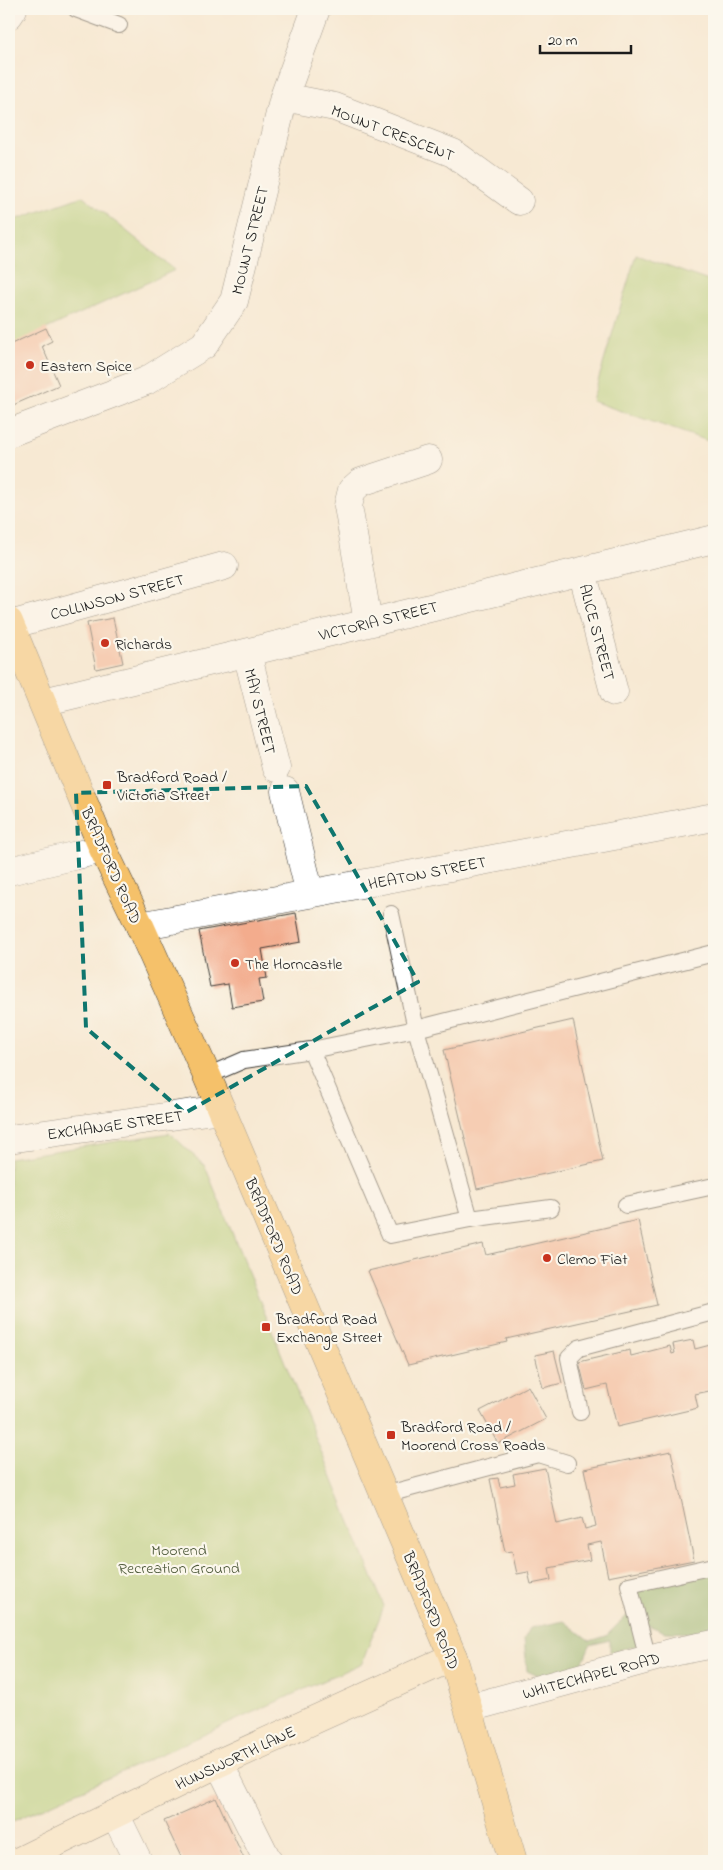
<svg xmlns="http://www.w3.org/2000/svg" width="723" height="1870" viewBox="0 0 723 1870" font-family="'Indie Flower',sans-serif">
<rect width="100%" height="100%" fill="#fbf7ec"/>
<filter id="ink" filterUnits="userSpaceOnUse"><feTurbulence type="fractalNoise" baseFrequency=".02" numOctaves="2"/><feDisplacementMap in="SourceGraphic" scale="10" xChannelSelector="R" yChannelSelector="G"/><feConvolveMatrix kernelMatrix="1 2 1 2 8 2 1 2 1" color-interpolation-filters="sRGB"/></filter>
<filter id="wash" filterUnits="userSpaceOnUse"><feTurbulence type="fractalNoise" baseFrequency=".0096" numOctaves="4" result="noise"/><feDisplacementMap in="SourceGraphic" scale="20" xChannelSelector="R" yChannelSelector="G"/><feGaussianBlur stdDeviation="1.12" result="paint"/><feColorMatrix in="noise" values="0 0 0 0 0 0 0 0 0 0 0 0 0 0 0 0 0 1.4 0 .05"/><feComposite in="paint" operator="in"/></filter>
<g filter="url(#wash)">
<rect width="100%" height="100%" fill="#f7e9d3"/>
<path fill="#abcd75" stroke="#647448" d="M83,196l92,74 -166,76v-124z
M636,255l78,28v160l-122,-42z
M170,1133l35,33 179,440 -22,57 -353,160v-665z"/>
<path fill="#88b066" stroke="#526641" d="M714,1566v62l-21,5 -28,-1 -17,-7 1,4 -3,15 -36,8v-12l-20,5 -10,24 -40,8 -13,-6 -3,-32 6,-11 34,-7 26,20 16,-5 28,-28 4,-21z"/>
<g id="blocks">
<path fill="#f3ac8d" d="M46,328l6,13 -10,5 17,39 -48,21 -2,-5v-56z
M113,618l10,45 -27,6 -9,-46z
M296,913l5,29 -39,7 5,29 -8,1 4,23 -31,5 -4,-23 -18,3 -11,-56z
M573,1020l30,141 -126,28 -33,-139z
M638,1220l19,85 -151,34 1,3 -99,23 -40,-94 115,-27 3,11z
M693,1340l2,9 19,-5v46l-19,4 3,14 -81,19 -10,-42 -21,5 -7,-28 51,-12 1,6 39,-10 2,8 3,-1 -2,-9z
M554,1351l8,32 -19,5 -8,-33z
M528,1386l18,33 -48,25 -18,-33z
M671,1451l23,109 -86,17 -7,-35 -14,3 3,15 -41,8 2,12 -20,4 -3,-12 -11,2 -5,-23 -7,1 -15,-73 8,-1 2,9 15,-3 -2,-10 32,-6 12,56 25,-6 3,11 11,-3 -12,-57z
M216,1798l29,63h-62l-19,-40z"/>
</g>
</g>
<g filter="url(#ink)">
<use href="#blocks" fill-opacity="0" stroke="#3d3b37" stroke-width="1"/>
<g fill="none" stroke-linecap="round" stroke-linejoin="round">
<defs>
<path id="service" d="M76,9l43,16
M311,1050l79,185 80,-16 -54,-190 -25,-115
M207,1076l37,-16 67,-10 105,-21 298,-76
M626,1205l88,-19
M470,1219l81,-11
M580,1412l-11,-54 10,-10 135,-36
M384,1495l154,-41 29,9
M648,1659l-19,-74 85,-19"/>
<path id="minor" d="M9,15l4,-6
M284,97l51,10 118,46 66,48
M9,433l137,-52 58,-36 30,-44 50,-204 32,-88
M582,571l32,121
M368,622l-20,-116 4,-16 9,-8 67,-22
M10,625l214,-59
M247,653l29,115
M43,702l671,-163
M285,791l25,103
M9,871l94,-22
M140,926l574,-109
M9,1139l212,-30
M219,1763l49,98
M115,1814l23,47"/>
<path id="tertiary" d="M469,1708l209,-57 36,-7"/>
<path id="secondary" d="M19,1861l200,-98 234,-106"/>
<path id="primary" d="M9,622l94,227 37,77 67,150 246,581 60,204"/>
</defs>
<use href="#service" stroke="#3d3b37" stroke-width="18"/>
<use href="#minor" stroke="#3d3b37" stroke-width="29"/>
<use href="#tertiary" stroke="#3d3b37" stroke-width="29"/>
<use href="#secondary" stroke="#3d3b37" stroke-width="29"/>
<use href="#primary" stroke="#3d3b37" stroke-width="29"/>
<use href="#service" stroke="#fff" stroke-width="16"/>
<use href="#minor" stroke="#fff" stroke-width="28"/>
<use href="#tertiary" stroke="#fff" stroke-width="28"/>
<use href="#secondary" stroke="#fbe6c4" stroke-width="28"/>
<use href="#primary" stroke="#f5c16b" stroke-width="28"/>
</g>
</g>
<path d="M0 0H723V1870H0ZM306,786l112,196 -233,131 -99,-85 -10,-235z" fill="#f7e9d3" fill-opacity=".55" fill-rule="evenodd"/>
<path fill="none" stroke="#0f766e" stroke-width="4" stroke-dasharray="10 6" stroke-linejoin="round" d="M306,786l112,196 -233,131 -99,-85 -10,-235z"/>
<g fill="#c8321e" stroke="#fbf7ec" stroke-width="2">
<circle cx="30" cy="365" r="5"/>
<circle cx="105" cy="643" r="5"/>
<rect x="102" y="780" width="10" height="10" rx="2.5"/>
<circle cx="235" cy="963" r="5"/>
<circle cx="547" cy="1258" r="5"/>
<rect x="261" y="1322" width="10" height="10" rx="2.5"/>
<rect x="386" y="1430" width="10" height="10" rx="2.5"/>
</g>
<g text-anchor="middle" stroke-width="4.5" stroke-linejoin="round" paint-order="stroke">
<g font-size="16" fill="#1c1c1c" stroke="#fbf7ec">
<text transform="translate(393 132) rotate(21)" y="6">MOUNT CRESCENT</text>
<text transform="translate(249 240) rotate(-76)" y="6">MOUNT STREET</text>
<text transform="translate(117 596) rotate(-15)" y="6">COLLINSON STREET</text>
<text transform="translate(378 620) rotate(-14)" y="6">VICTORIA STREET</text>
<text transform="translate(598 632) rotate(75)" y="6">ALICE STREET</text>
<text transform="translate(261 711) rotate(76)" y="6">MAY STREET</text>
<text transform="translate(112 865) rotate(66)" y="6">BRADFORD ROAD</text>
<text transform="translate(427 872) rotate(-11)" y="6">HEATON STREET</text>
<text transform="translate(115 1124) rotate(-8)" y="6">EXCHANGE STREET</text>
<text transform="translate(275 1236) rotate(67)" y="6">BRADFORD ROAD</text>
<text transform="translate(432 1610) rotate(68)" y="6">BRADFORD ROAD</text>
<text transform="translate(591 1675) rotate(-15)" y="6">WHITECHAPEL ROAD</text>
<text transform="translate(235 1757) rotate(-25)" y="6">HUNSWORTH LANE</text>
</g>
<g font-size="16" fill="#1c1c1c" stroke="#fbf7ec" text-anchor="start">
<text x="40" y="371">Eastern Spice</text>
<text x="115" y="649">Richards</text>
<text x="117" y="782">Bradford Road /<tspan x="117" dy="18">Victoria Street</tspan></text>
<text x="245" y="969">The Horncastle</text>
<text x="557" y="1264">Clemo Fiat</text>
<text x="276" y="1324">Bradford Road<tspan x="276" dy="18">Exchange Street</tspan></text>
<text x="401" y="1432">Bradford Road /<tspan x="401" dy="18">Moorend Cross Roads</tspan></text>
</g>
<g font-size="16" fill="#4e5a3b" stroke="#fbf7ec">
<text x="179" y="1555">Moorend<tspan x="179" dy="18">Recreation Ground</tspan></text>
</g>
</g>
<rect width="723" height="1870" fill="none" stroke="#fbf7ec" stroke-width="30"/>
<path d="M540 45v8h91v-8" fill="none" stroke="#1c1c1c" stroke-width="2.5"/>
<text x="548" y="45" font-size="15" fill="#1c1c1c" stroke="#fbf7ec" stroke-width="4" paint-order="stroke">20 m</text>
</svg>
